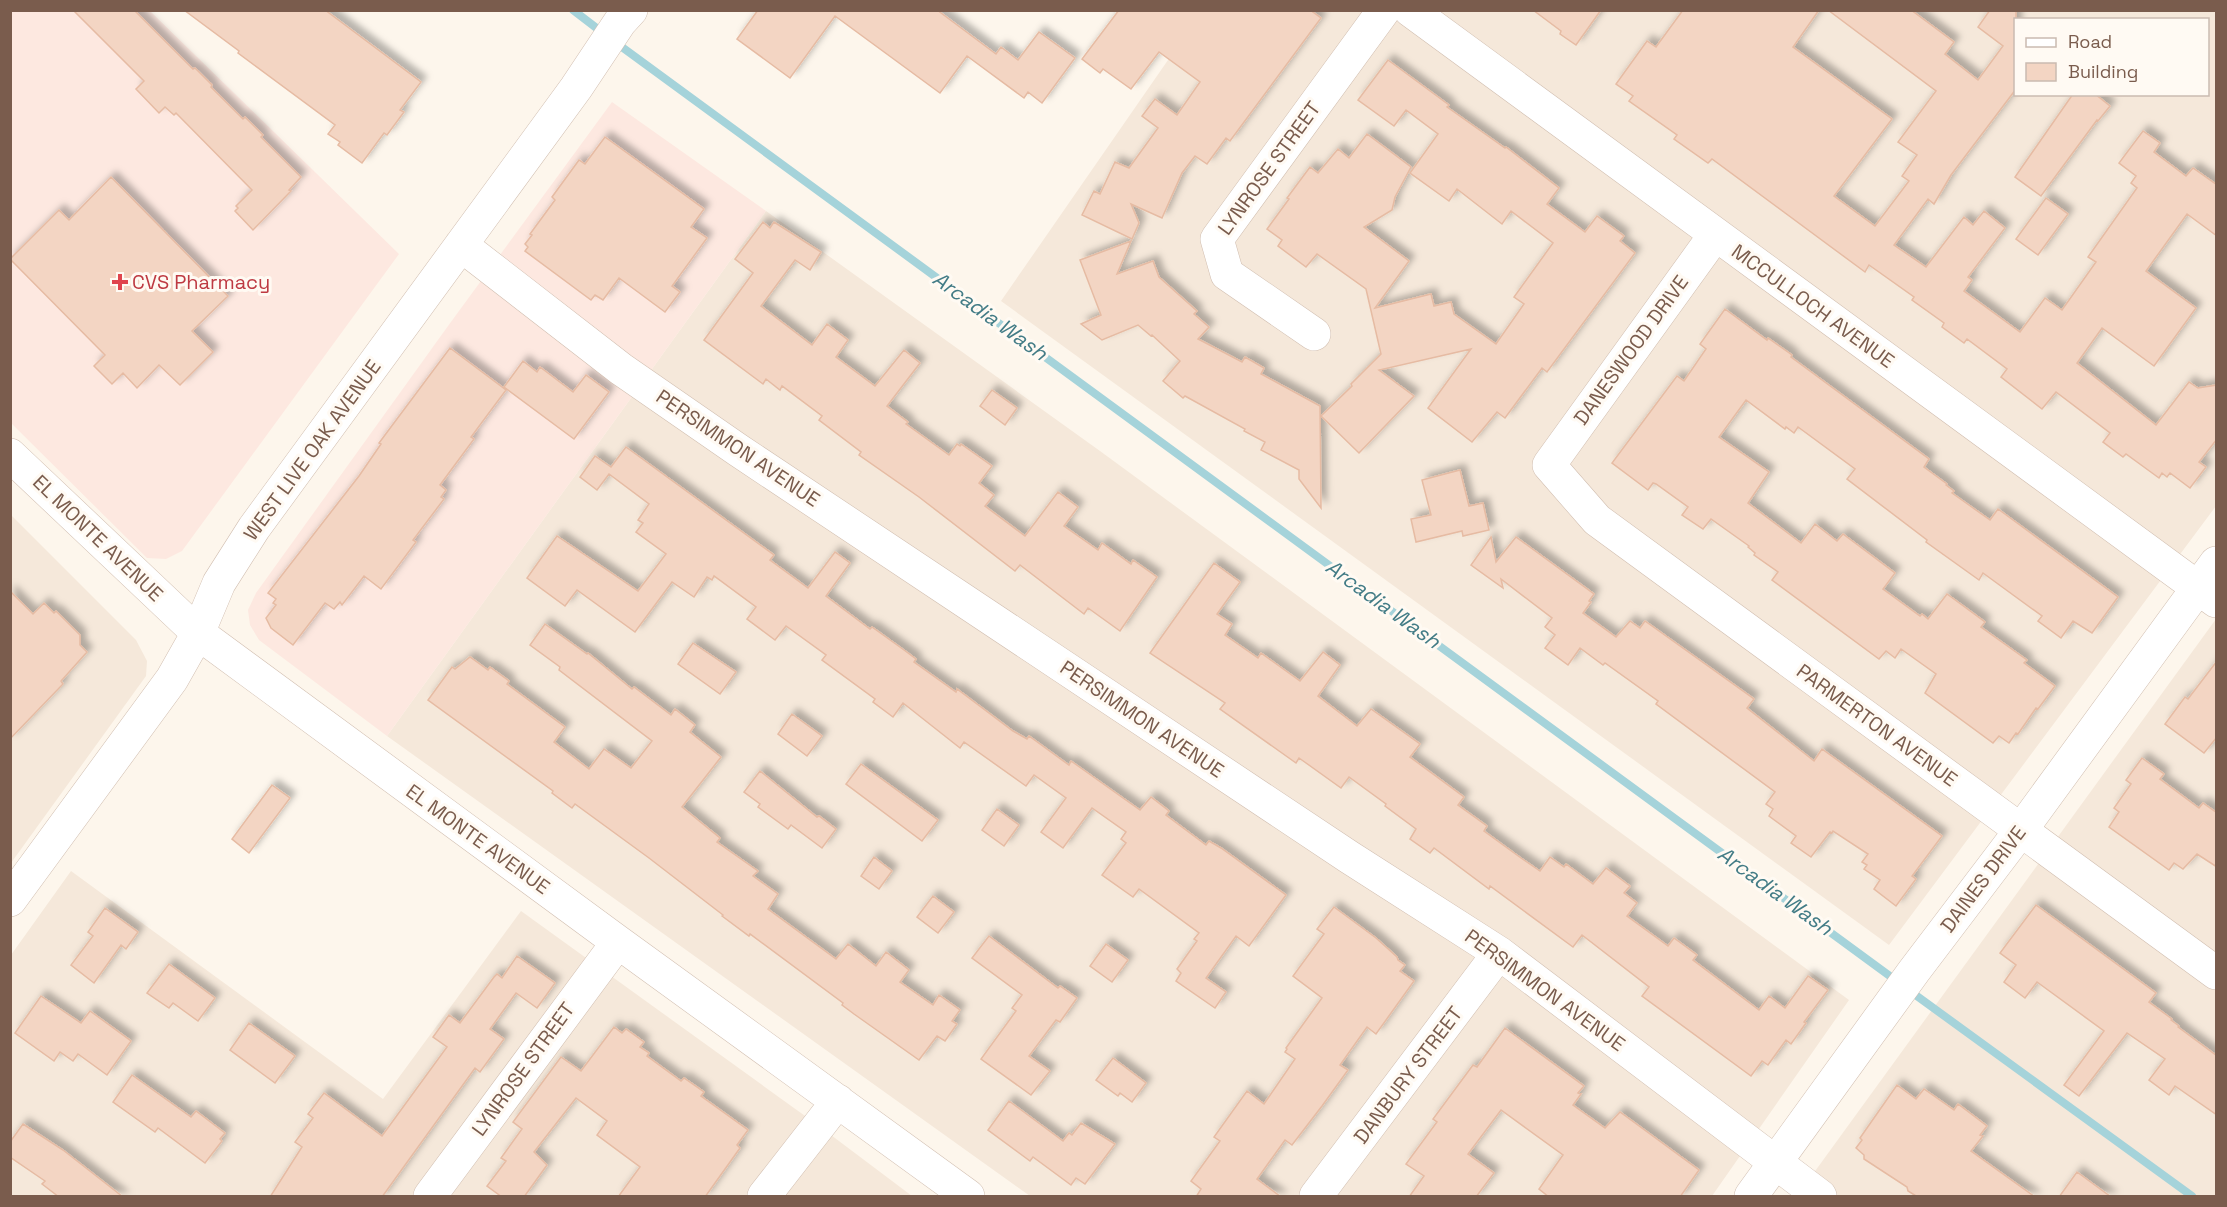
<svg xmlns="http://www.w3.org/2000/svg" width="2227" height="1207" viewBox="0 0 2227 1207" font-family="'Space Grotesk',sans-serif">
<defs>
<filter id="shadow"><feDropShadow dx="5.5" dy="-5.5" stdDeviation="3" flood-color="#0004"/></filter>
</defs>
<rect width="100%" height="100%" fill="#fdf6ec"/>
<path fill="#f5e8da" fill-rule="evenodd" d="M1202,11h1014v495l-327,439 -888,-644zM2016,20h192v74h-192z
M766,211l334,240 749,549 -137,196h-682l-643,-460z
M11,515l125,125 11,21 -1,15 -135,187z
M2216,619v577h-419z
M71,871l312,228 138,-188 298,215 93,70h-901v-241z"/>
<path fill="#fde8e0" d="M10,11h140l249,243 -217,297 -16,8 -19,-1 -136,-135z
M612,102l154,109 -379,525 -128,-96 -9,-15 -2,-15 8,-17 192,-267z"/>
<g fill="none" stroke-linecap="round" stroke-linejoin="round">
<path stroke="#a5d3da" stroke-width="8" d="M573,10l30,23
M615,42l1283,940
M1910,991l282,205"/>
</g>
<path fill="#f3d5c3" stroke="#e6bba3" stroke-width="1.5" filter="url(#shadow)" d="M73,10h61l59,59 2,-1 17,17 -1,2 32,32 2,-2 18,18 -2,2 40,40 -12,13 2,1 -38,39 -18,-19 3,-3 -2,-2 16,-16 -76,-77 -2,2 -9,-8 -6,6 -23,-24 8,-8z
M184,10h141l96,72 -21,28 4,2 -17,23 -3,-2 -22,30 -24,-18 2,-3 -12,-8 7,-9 -97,-72 1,-2z
M758,10h179l59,44 5,-7 17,13 21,-28 36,26 -33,45 -14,-11 -4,6 -57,-42 -27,37 -105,-77 -45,62 -53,-39z
M1119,10h191l11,8 -91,123 -4,-3 -19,26 -12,-8 -13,17 -20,45 -31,-14 8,19 -7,16 -50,-24 12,-24 6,3 15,-32 14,6 29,-40 -16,-12 13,-17 22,16 23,-33 -41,-30 -28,37 -28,-20 -3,4 -18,-14z
M1533,10h68l-25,35 -16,-11 1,-3z
M1683,10h136l-26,37 99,72 -58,77 41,30 34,-45 -7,-5 15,-21 -19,-13 38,-51 -108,-81h83l43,32 -9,12 33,26 25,-34 -25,-19 12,-17h26v79l-65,86 -17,29 -6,-5 -34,46 32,22 38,-50 9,8 11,-14 21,17 -37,49 4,3 -8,11 56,41 25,-34 17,12 34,-48 -8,-5 49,-69 -6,-5 5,-7 -17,-13 24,-32 17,12 -6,9 32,24 7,-8 24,17v51l-30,-22 -41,57 50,37 -42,58 -52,-38 -25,35 79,62 33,-43 9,6 19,-3v54l-18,23 7,5 -16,21 -20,-15 -3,4 -5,-4 -3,5 -33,-24 -3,3 -20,-15 7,-9 -54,-41 -14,17 -41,-32 6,-8 -40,-30 -3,4 -22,-16 2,-4 -32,-23 2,-3 -45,-32 -4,7 -153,-113 -4,4 -34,-24 3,-4 -48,-34 4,-5 -17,-12 31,-43 9,6z
M1388,60l61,45 -2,2 58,41 1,-1 53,41 -12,16 38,28 12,-16 27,20 -4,5 15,12 -88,119 -5,-4 -37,50 -8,-6 -25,30 -44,-34 43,-59 -92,21 35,26 -55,57 -38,-37 31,-30 -1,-2 30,-30 -15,-65 -49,-35 -11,13 -28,-21 4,-6 -15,-11 22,-30 -2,-1 23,-31 8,6 20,-24 11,9 18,-24 44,33 -16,30 -3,13 -28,17 45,34 -34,47 56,-14 3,12 17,-4 3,12 42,30 28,-40 -10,-7 39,-54 -42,-32 -9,13 -45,-35 -8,12 -39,-28 28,-39 -32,-24 -12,16 -36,-26z
M2073,94h22l15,12 -12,15 -1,-1 -56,76 -26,-19z
M605,137l99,72 -13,18 16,11 -35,48 8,6 -15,20 -46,-34 -16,22 -8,-5 -4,5 -66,-49 3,-4 -3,-3 7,-9 -2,-1 25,-34 -3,-3 27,-37 6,4z
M111,177l117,119 -36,35 21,21 -33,33 -21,-20 -22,23 -14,-15 -11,11 -18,-18 11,-11 -95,-96 49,-49 10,10z
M2046,198l22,16 -30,41 -22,-16z
M763,222l7,6 4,-6 47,30 -11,18 -15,-10 -34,46 51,39 15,-21 21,16 -12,17 39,29 29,-36 16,13 -33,43 21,16 -2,2 43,31 8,-11 3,2 1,-2 31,22 -13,17 15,12 -9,11 40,30 33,-44 20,15 -14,19 34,24 4,-7 29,21 2,-4 24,17 -37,54 -32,-23 -4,6 -64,-49 -5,6 -96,-74 -60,-42 2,-3 -42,-32 3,-4 -40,-30 -2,4 -14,-11 -3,5 -59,-44 49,-67 -18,-14z
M1131,241l-14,33 36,-13 6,16 38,34 -3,3 15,13 -11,12 44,23 3,-5 19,11 -3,6 59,32 1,102 -22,-29v-9l-38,-20 4,-8 -21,-11 1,-2 -60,-33 -2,2 -20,-17 17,-20 -28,-26 -1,1 -13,-11 -36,15 -21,-16 20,-9 -21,-55z
M1725,309l42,31 1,-2 24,17 -1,2 138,102 -5,8 23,17 -1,1 8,6 -2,2 38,27 8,-11 120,88 -26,36 -19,-12 -12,17 -23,-17 4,-5 -59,-43 -4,7 -53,-38 1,-2 -80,-61 8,-10 -57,-42 -4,6 -8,-6 -1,2 -39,-29 -27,37 50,35 -21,31 53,40 14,-19 22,17 6,-7 52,39 -12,16 37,27 2,-2 6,5 19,-25 38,28 -4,5 46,33 -3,3 31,23 -17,23 -2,-1 -18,26 -2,-1 -7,10 -10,-7 -6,7 -68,-50 11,-19 -35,-25 -6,9 -9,-7 -7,8 -107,-79 6,-8 -24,-17 1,-2 -7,-6 1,-1 -38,-27 -8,10 -21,-14 6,-8 -32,-23 -3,-1 -5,7 -36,-27 65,-87 7,5 22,-32 -6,-5z
M450,348l56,42 -35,47 3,2 -34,46 6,5 -5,7 3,2 -31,41 3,2 -35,47 -17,-13 -22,29 -2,-3 -6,7 -9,-6 -32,42 -22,-17 -5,-10 10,-13 -3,-2 3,-4 -8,-6 91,-117 22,-32 -2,-1z
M523,361l14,11 3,-5 33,25 13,-17 23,17 -35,47 -70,-52z
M992,390l25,18 -12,17 -25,-19z
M626,447l148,108 -4,5 38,28 27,-36 15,11 -24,33 44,33 2,-2 32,23 12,9 -2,3 42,30 1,-3 56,42 14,8 2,-3 40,29 2,-4 69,49 11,-13 18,14 -3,4 40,30 3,-4 12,7 65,47 -37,51 -13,-10 -30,42 20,14 -11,16 -39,-27 5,-8 -4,-4 20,-28 -3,-2 5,-6 -60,-44 -6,8 -31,-22 24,-32 -5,-4 5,-7 -34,-24 -29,40 -22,-16 25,-34 -32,-23 -8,11 -62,-44 -4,6 -57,-45 -10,14 -20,-15 2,-3 -53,-39 4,-5 -40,-29 -11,14 -28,-21 9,-12 -42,-31 -2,4 -5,-3 -13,20 -22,-15 -37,50 -58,-42 -12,16 -38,-28 30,-42 81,55 28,-37 -30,-22 7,-9 -5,-3 11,-16 -40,-30 -12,16 -17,-13 15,-21 16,11z
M1460,470l9,36 14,-3 6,27 -26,6 -1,-5 -46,11 -5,-23 20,-4 -9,-35z
M1491,537l5,25 20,-25 78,57 -5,7 2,1 -8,11 33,24 14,-16 10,7 5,-7 109,78 -7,9 67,53 8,-12 120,87 -30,40 4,3 -20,27 -22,-17 6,-9 -16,-11 3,-4 -5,-3 6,-8 -35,-23 -1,2 -2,-1 -19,25 -20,-14 5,-7 -27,-20 4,-7 -7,-5 9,-12 -119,-88 2,-3 -53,-38 -2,2 -23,-17 -12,17 -23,-17 10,-13 -10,-8 7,-9 -51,-39 2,9 -32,-23z
M1214,563l26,19 -23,32 15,10 -7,11 33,23 3,-5 39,28 23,-29 17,13 -22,31 39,30 14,-17 49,35 -10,13 54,40 -6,8 29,21 -3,5 37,27 19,13 10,-14 14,10 2,-3 27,20 13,-16 24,18 -6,7 13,10 -10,13 41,30 6,-8 23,17 -4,5 66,50 10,-14 16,12 23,-32 20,14 -24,32 2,1 -15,21 -5,-4 -18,25 -6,-4 -11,15 -109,-80 7,-9 -67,-52 -9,12 -83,-61 -1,3 -55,-41 -4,5 -20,-14 6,-10 -31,-23 1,-2 -37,-27 -8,11 -42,-30 -3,5 -76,-54 5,-6 -75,-50z
M10,591l23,23 11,-11 10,10 2,-2 24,24v10l7,7 -26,29 2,3 -53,55z
M545,624l42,30 1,-1 44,36 2,-2 37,28 4,-6 20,16 -5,7 31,25 -39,50 38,31 -3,4 41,29 -5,5 25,18 -10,15 68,50 12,-15 28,22 10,-14 23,18 -9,12 33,23 6,-10 21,15 -8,11 5,3 -12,17 -8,-5 -18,24 -65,-46 -12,-9 1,-2 -93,-69 -1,2 -27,-20 1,-1 -74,-57 -74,-54 -3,4 -20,-15 1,-2 -125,-91 24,-33 3,2 15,-12 18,13 2,-3 19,14 -2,3 58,43 -11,15 35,27 15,-20 27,19 21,-27 -93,-71 1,-3 -30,-22z
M693,643l43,29 -16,22 -42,-30z
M2217,661v76l-13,16 -39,-29 20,-27 3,2z
M792,714l30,22 -15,20 -29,-22z
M2142,758l22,16 -4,5 39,29 4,-5 14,10v54l-20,-13 -14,15 -9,-6 -5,7 -60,-43 10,-15 -5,-4 17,-24 -5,-4z
M861,764l77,56 -16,21 -76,-57z
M760,771l57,46 2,-1 17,13 -14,19 -31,-23 -3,4 -30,-22 2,-3 -16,-12z
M272,785l18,13 -41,55 -17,-14z
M997,809l22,16 -15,21 -22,-16z
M874,857l18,14 -13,18 -18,-13z
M933,896l21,16 -16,21 -21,-16z
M2036,905l120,88 -7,9 23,17 -1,1 8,6 -1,1 39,29v59l-42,-29 -6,9 -20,-15 16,-21 -38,-26 -48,63 -15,-11 40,-54 -67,-49 -12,16 -21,-16 12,-17 -16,-12z
M1334,907l42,31 21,19 1,3 7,5 -5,6 14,10 -38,53 -9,-7 -27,38 8,5 -26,36 -30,39 -7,-5 -28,39 24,18h-85l5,-8 -10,-8 29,-40 -6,-4 33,-46 17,13 31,-45 -10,-7 2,-3 -1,-1 36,-50 -29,-22 31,-42 -7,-5z
M105,908l33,24 -12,17 -5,-4 -27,38 -23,-18 22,-29 -5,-4z
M989,936l69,52 2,-2 17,12 -17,24 -4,-2 -27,36 21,15 -19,24 -50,-36 35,-48 -4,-3 10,-13 -50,-37z
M1106,944l22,16 -16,22 -22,-16z
M517,956l38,27 -18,25 -21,-15 -26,36 14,10 -24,33 -5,-4 -93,129h-112l32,-50 -7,-5 18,-24 -5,-4 16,-21 58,43 65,-89 -14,-10 16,-22 11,8 34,-46 3,-3 5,4z
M169,964l46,34 -17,23 -25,-18 -4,5 -22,-15z
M41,996l40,27 9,-12 41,30 -24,34 -29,-21 -5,7 -13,-9 -6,9 -39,-28z
M249,1023l46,33 -20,27 -45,-33z
M614,1027l8,6 4,-4 18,13 -4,5 9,6 -2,3 34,25 3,-3 20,14 -3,4 47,34 -11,15 3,3 -35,49h-87l22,-30 -43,-32 10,-14 -31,-23 -42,54 13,13 -23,32h-22l-15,-11 19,-25 -5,-3 21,-29 -9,-7 48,-65 20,14z
M1505,1028l79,58 -6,7 3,1 -8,11 32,23 15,-16 79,58 -19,27h-131l-10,-8 24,-34 -62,-45 -33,44 26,19 -18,24h-67l15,-21 -18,-12 31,-42 -4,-3 40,-54 4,2z
M1113,1058l33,25 -14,19 -12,-9 -2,3 -22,-16z
M132,1075l59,42 5,-6 29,22 -5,6 2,2 -17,22 -47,-35 -3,4 -42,-30z
M1897,1085l19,14 8,-10 30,21 4,-6 29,22 -7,9 3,1 -12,15 64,46 -119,-1 -8,-5 -1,-4 -43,-28v-4l-8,-7 6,-8 -2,-2z
M1009,1101l54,40 6,-8 3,2 9,-12 34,21 -30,40 -9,-6 -5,7 -38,-28 -3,4 -42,-31z
M23,1124l40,26 60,47h-64l-17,-13 3,-3 -35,-24v-15z
M2077,1172l34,25h-52z"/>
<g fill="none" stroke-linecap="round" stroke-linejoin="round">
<defs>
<path id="minor" d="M1410,10l806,591
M1715,235l-166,230 48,55 619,453
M461,245l160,124 117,81 611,407 150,96 321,243
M1314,334l-87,-60 -10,-35 167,-229
M10,455l188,178 420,309 350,254
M10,900l162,-221 26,-46 21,-50 35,-55 322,-440 44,-66 11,-12
M430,1196l188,-254
M764,1196l74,-95
M1316,1196l183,-243
M1751,1196l163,-225 107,-141 195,-267"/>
</defs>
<use href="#minor" stroke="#d1beb0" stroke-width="34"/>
<use href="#minor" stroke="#fff" stroke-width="33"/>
</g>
<path fill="#e0444e" stroke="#fffaf3" stroke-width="2" d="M117 273h6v6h6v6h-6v6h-6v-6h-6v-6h6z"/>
<g text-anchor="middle" stroke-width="6" stroke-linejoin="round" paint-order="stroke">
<g font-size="20" fill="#7a5c4d" stroke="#fffaf3">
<text transform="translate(1269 168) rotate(-54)" y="7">LYNROSE STREET</text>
<text transform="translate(1813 306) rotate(36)" y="7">MCCULLOCH AVENUE</text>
<text transform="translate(1631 350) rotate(-54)" y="7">DANESWOOD DRIVE</text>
<text transform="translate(738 448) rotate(34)" y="7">PERSIMMON AVENUE</text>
<text transform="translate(312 450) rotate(-54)" y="7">WEST LIVE OAK AVENUE</text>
<text transform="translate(98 538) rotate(44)" y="7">EL MONTE AVENUE</text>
<text transform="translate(1142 719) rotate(34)" y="7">PERSIMMON AVENUE</text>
<text transform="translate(1877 725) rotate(36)" y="7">PARMERTON AVENUE</text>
<text transform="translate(478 839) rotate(36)" y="7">EL MONTE AVENUE</text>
<text transform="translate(1983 879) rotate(-53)" y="7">DAINES DRIVE</text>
<text transform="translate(1545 990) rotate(36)" y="7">PERSIMMON AVENUE</text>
<text transform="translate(523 1069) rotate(-54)" y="7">LYNROSE STREET</text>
<text transform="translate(1408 1075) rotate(-53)" y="7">DANBURY STREET</text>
</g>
<g font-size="20" fill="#be3a42" stroke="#fffaf3" text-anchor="start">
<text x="132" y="289">CVS Pharmacy</text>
</g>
<g font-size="21" font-style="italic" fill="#437c86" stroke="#fffaf3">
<text transform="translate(990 316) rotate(36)" y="7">Arcadia Wash</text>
<text transform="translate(1383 604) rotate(36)" y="7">Arcadia Wash</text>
<text transform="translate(1775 891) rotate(36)" y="7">Arcadia Wash</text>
</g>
</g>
<rect width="2227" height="1207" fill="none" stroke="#7a5c4d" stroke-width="24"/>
<rect x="2014" y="18" width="195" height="78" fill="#fffaf3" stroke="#cabbb1" stroke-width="1.5"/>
<rect x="2026" y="38" width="30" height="9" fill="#ffffff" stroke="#cabbb1" stroke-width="1.5"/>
<text x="2068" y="48" font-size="18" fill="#7a5c4d">Road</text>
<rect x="2026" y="63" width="30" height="18" fill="#f3d5c3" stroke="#cabbb1" stroke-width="1.5"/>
<text x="2068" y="78" font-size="18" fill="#7a5c4d">Building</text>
</svg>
